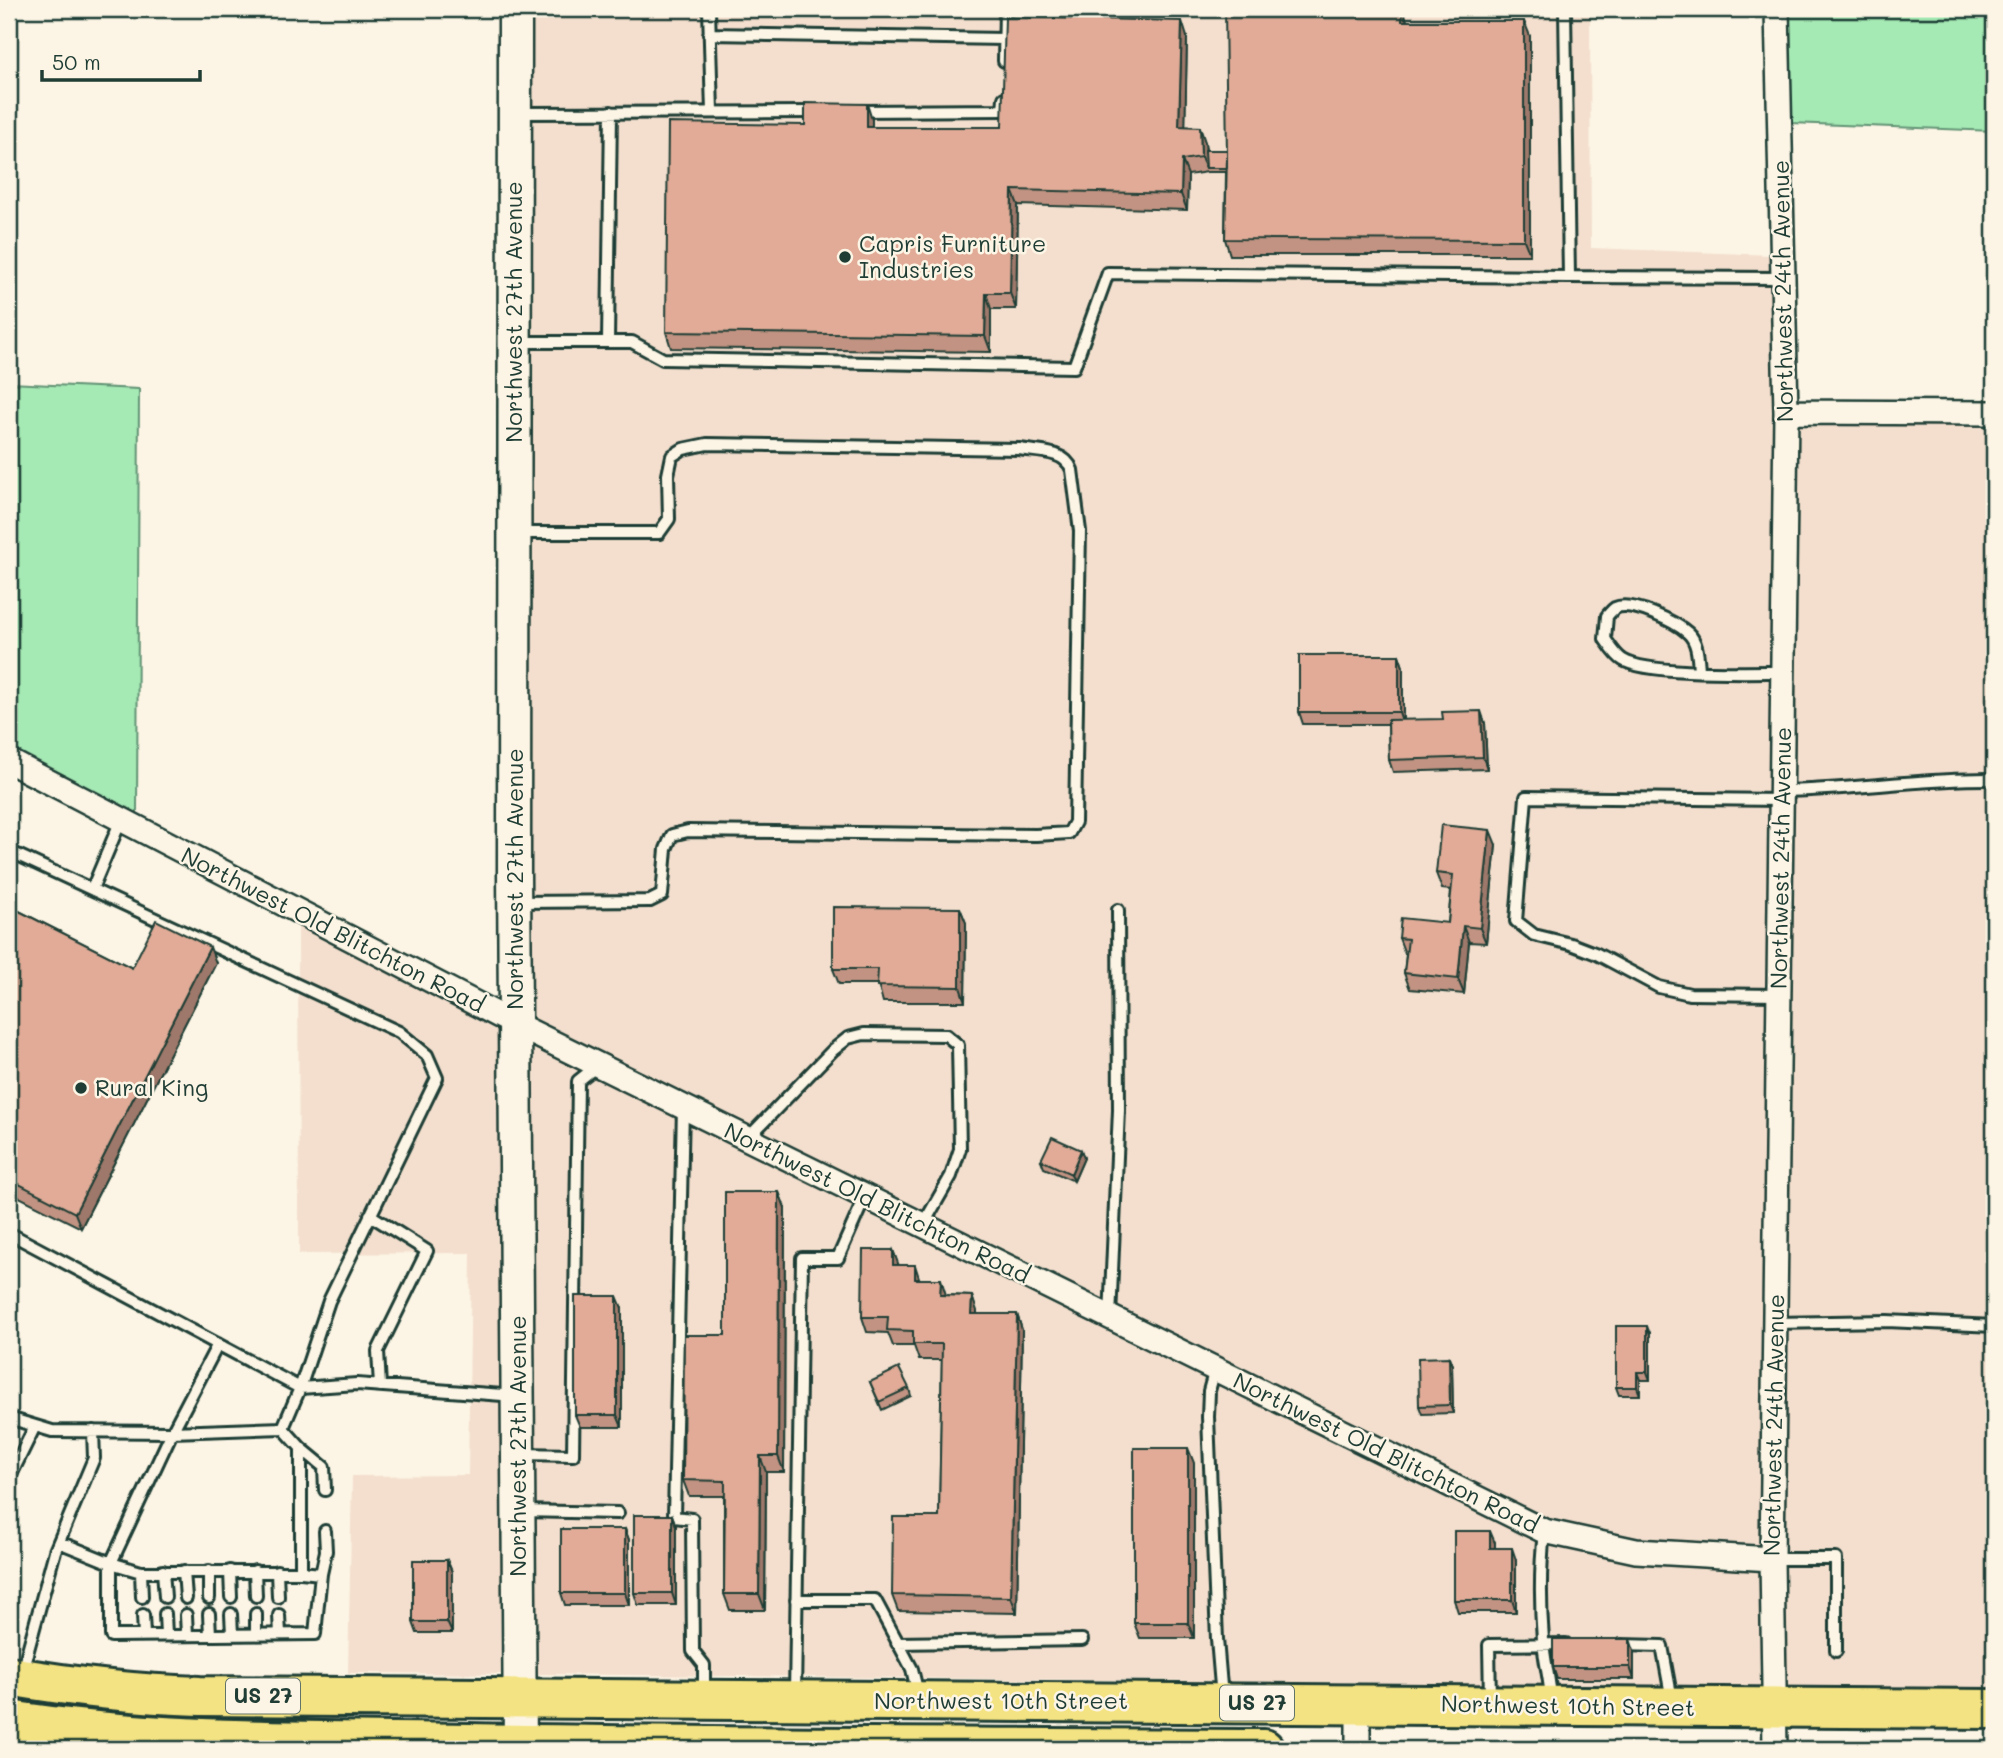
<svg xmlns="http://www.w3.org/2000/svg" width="2003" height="1758" viewBox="0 0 2003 1758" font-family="Mali,sans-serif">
<rect width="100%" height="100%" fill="#fcf5e5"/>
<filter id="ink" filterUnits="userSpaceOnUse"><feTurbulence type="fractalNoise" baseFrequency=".0143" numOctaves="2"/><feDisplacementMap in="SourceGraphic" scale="14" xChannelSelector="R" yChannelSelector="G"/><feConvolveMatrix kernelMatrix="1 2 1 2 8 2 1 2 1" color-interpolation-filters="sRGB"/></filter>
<g filter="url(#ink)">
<path fill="#f4dfce" d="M525,9h1065l1,239 181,7 3,157 -13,1134 -125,-7 -90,-20 -1021,-503z
M1796,424l198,1v1263l-209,-1 -1,-128z
M298,925l207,107 4,642 -161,-1 4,-197 116,-1 3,-222 -172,1z
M526,1043l1013,500 97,20 126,8 1,116 -1233,-13z"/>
<path fill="#a5e9b4" stroke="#629374" stroke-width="2" d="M1788,9h206v122l-203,-8z
M9,383l130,6 -2,425 -128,-66z"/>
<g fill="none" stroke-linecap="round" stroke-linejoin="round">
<defs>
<path id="lane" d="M709,9l3,103
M709,34l295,5
M1004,61l1,-52
M857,111l146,-1 1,-12
M517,113l299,-1
M1569,277l214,1
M516,342h116l31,17 411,8 34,-94 461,4 -4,-268
M608,342l3,-230
M1699,670c-1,-12 -1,-28 -11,-37 -12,-11 -57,-33 -73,-25 -3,2 -5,5 -8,8l-2,23c5,7 11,17 18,21 24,15 127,12 160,12
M1781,791c72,-1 142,-13 213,-12
M9,851l390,181 28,23 10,23 -108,223 -29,87 -291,-155
M92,889l29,-69
M517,902l133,-1 12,-6 4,-46 6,-14 16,-4 348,4 33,-2 6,-11 5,-291 -8,-61c-7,-20 -35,-18 -53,-21l-312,-5 -24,5 -11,7 -4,19 1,44 -10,14h-142
M1779,995l-89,-1 -31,-7 -62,-33 -26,-10 -37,-9 -18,-14 10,-124 255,3
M683,1107l-9,410 18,2 1,132 11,14v28
M747,1139l86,-89 15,-12 16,-4 82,1 12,10 2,104 -9,27 -28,49
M370,1215l57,36 -49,100 2,35
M1110,1318l9,-208 -1,-200
M1775,1323l112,-2 107,5
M1215,1369l-6,22 -1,26 9,222 5,59
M9,1418l43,13 120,1 111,-4 17,-40 57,-4 159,12
M283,1428l18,20v124l20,2 -6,60 -204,2v-73l30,9h160
M301,1448l23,19 1,23
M521,1454l52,1 5,-374 20,-16
M9,1479l26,-53
M521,1511l97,2
M1544,1531c-4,37 -4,72 -1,109 1,20 7,39 8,59
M59,1542l52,21 61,-131 46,-88
M1772,1559h64v92
M163,1571l2,26
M184,1571l2,27
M209,1571v27
M230,1571l1,26
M255,1571l1,25
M277,1571l1,26
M141,1572l1,25
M321,1574l5,-23 -1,-20
M796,1600h79l37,69 6,25
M165,1614l1,21
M209,1614l1,21
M231,1614l1,20
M256,1614v20
M143,1615l1,20
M186,1615l1,20
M279,1615l1,19
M897,1643l185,-3
M1621,1645l41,1 10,54
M22,1672l33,-121 39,-93 -1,-27
M795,1694l7,-436h36l27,-61
M1490,1699l-1,-54 77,-1"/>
<path id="street" d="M1786,412l208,1
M9,761l506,263 1029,507 92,20 136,8
M1358,1704v45
M1775,1749l-3,-190 14,-1147 -9,-403"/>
<path id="secondary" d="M515,9l-1,862 6,878"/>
<path id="highway" d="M9,1676c64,11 126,18 191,20l1794,13
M9,1720c152,24 306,20 460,23 265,5 530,4 795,6"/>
</defs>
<use href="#lane" stroke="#1f3d34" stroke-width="16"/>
<use href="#street" stroke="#1f3d34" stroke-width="28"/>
<use href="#secondary" stroke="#1f3d34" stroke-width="37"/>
<use href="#highway" stroke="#1f3d34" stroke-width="44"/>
<use href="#lane" stroke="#fcf5e5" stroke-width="10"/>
<use href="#street" stroke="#fcf5e5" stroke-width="23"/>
<use href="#secondary" stroke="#fcf5e5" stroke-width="32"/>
<use href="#highway" stroke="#f4e382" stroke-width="38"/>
</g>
<path fill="#c29382" stroke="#1f3d34" stroke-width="2" d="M1403,9l4,12 123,15v219h-300l-5,-16 1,-67h-19l-19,3 -1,35 -169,-5 -2,104h-25v43l-320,-4 -5,-16 139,-207 67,-5v7h130l185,-90 -2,89 20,16 1,8h21z
M1399,655l4,12v53l82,3 2,46 -94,3 -4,-12 -1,-36h-85l-4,-12z
M1496,845l-10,98 -17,-1 -5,52 -54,-5 -6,-16 2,-19h-1l-6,-16 49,-15 3,-33 -9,-1 -6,-16z
M9,906l123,62 84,-5 -135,265 -72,-36z
M960,908l6,15 -1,79h-82l-5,-18h-39l-6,-15z
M1081,1150l3,8 -10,23 -30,-13 -3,-8z
M779,1192l6,16 -1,264h-18l-1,138h-35l-6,-16v-98h-35l-6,-16z
M893,1250l5,15 48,30 26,1 5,18h40l5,16 -5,283 -119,-2 -6,-16 47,-78 3,-157h-23l-5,-14h-21l-5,-13 -21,-1 -5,-15z
M622,1308v119h-42l-5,-12z
M1650,1334v46h-10v15h-21l-3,-8z
M1449,1357l3,8 1,48 -31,1 -3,-8z
M870,1382l39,6 2,8 -29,14z
M1194,1463v175h-54l-6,-15z
M672,1515l4,11v79h-38l-4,-12z
M625,1529l4,11v65h-64l-4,-12z
M1495,1543v5l21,12v52h-58l-4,-12z
M447,1560l5,12v61h-35l-4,-11z
M1634,1651v28h-77l-4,-12z"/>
<path fill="#9e786a" stroke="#1f3d34" stroke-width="2" d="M1402,9h1l4,12h-5z
M1182,21l5,16 -2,105 -6,-16z
M1524,21l6,15v219l-6,-15z
M867,104l5,16v23l-5,-16z
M1200,127l5,15 2,26h-1l-5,-11z
M1182,160l6,15 -1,35 -6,-16z
M1012,190l6,15 -2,104 -6,-16z
M986,293l5,16v43l-6,-16z
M1399,655l4,12v57l-4,-12z
M1481,711l4,12 2,46 -4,-12z
M1490,830l6,15 -10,98 -6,-15z
M960,908l6,15 -1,79 -5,-15z
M1463,926l6,16 -5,52 -6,-15z
M210,947l6,16 -135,265 -6,-15z
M1081,1150l3,8 -10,23 -3,-7z
M779,1192l6,16 -1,264 -6,-16z
M893,1250l6,16 -6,-1z
M915,1265l5,16 -5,-2z
M941,1279l5,16h-6z
M617,1296l5,12v119l-5,-12z
M972,1296l5,15v18l-6,-15z
M1017,1314l5,16 -5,283 -6,-16z
M1647,1326l3,8v46l-3,-8z
M1449,1357l3,8 1,48 -3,-8z
M1637,1372l3,8v15l-3,-8z
M1188,1448l6,15v175l-6,-15z
M760,1456l6,16 -1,138 -6,-16z
M672,1515l4,11v79l-4,-12z
M625,1529l4,11v65l-4,-12z
M1490,1531l5,12v17l-5,-12z
M1512,1548l4,12v52l-4,-12z
M447,1560l5,12v61l-5,-11z
M1630,1639l4,12v28l-4,-12z"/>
<path fill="#e1ab97" stroke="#1f3d34" stroke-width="2" d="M1225,9h177v12h122v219l-299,-1 2,-83z
M1005,17l177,4 -3,105 21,1 1,30 -19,3 -1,34 -169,-4 -2,103h-24l-1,43 -319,-4 2,-209 137,2v-22l62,1v23h135z
M1205,150h22v18h-21z
M1299,655h100v57h-100z
M1481,711l2,46 -94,3 -1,-40 55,-1 -1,-7z
M1441,825l49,5 -10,98 -17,-2 -5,53 -54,-6 4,-34 -9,-1 2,-20 47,5 5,-48 -17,-2z
M9,906l123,62 24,-48 54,27 -135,266 -66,-34z
M833,907l127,1v79l-83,-1 1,-17h-45z
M1052,1137l29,13 -10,24 -30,-14z
M725,1192h54l-1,264h-18l-1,138h-35l1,-113 -42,-1 1,-145h41z
M863,1250h30v15h22v14h26l-1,16 32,1 -1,18h46l-6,283 -119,-2 1,-78h46l3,-173h-29v-13l-26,-1 1,-13h-26z
M575,1296h42v119h-42z
M1616,1326h31v46h-10v15h-21z
M1449,1357l1,48 -31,1 -1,-48z
M899,1368l10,20 -30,14 -9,-20z
M1134,1448h54v175h-54z
M634,1515h38v78h-38z
M561,1529h64v64h-64z
M1454,1531h36v17h22v52h-58z
M413,1560h34v62h-34z
M1553,1639h77v28h-77z"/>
</g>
<g fill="#1f3d34" stroke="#fcf5e5" stroke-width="2.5">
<circle cx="845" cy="257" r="7"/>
<circle cx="81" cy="1088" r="7"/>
</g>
<g text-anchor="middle" stroke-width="5" stroke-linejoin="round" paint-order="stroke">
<g fill="#fcf5e5" stroke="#617469" stroke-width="2">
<rect x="226" y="1678.5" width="74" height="35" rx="5"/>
<rect x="1220" y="1685.5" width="74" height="35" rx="5"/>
</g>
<g font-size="21" font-weight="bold" fill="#1f3d34">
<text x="263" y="1703">US 27</text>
<text x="1257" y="1710">US 27</text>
</g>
<g font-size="23" fill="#1f3d34" stroke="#fcf5e5" text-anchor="start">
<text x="859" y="252">Capris Furniture<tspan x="859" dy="26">Industries</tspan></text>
<text x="95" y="1096">Rural King</text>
</g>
<g font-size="23" fill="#1f3d34" stroke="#fcf5e5">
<text transform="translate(1783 291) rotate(-91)" y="8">Northwest 24th Avenue</text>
<text transform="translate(514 312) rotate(-90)" y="8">Northwest 27th Avenue</text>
<text transform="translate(1781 858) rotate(-89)" y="8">Northwest 24th Avenue</text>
<text transform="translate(515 879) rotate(-90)" y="8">Northwest 27th Avenue</text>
<text transform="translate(333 930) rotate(27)" y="8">Northwest Old Blitchton Road</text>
<text transform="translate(877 1203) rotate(26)" y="8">Northwest Old Blitchton Road</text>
<text transform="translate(1774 1425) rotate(-89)" y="8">Northwest 24th Avenue</text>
<text transform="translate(518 1446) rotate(-90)" y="8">Northwest 27th Avenue</text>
<text transform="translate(1386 1453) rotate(26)" y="8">Northwest Old Blitchton Road</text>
<text x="1001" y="1709">Northwest 10th Street</text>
<text transform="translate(1568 1706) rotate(1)" y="8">Northwest 10th Street</text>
</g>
</g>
<rect width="2003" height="1758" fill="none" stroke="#fcf5e5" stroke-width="35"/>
<rect x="18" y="18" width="1968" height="1723" fill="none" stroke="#1f3d34" stroke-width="2.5" filter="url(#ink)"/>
<path d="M42 70v10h158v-10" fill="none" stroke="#1f3d34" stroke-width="3.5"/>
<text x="52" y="70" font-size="21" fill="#1f3d34" stroke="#fcf5e5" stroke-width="5" paint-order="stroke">50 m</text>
</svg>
